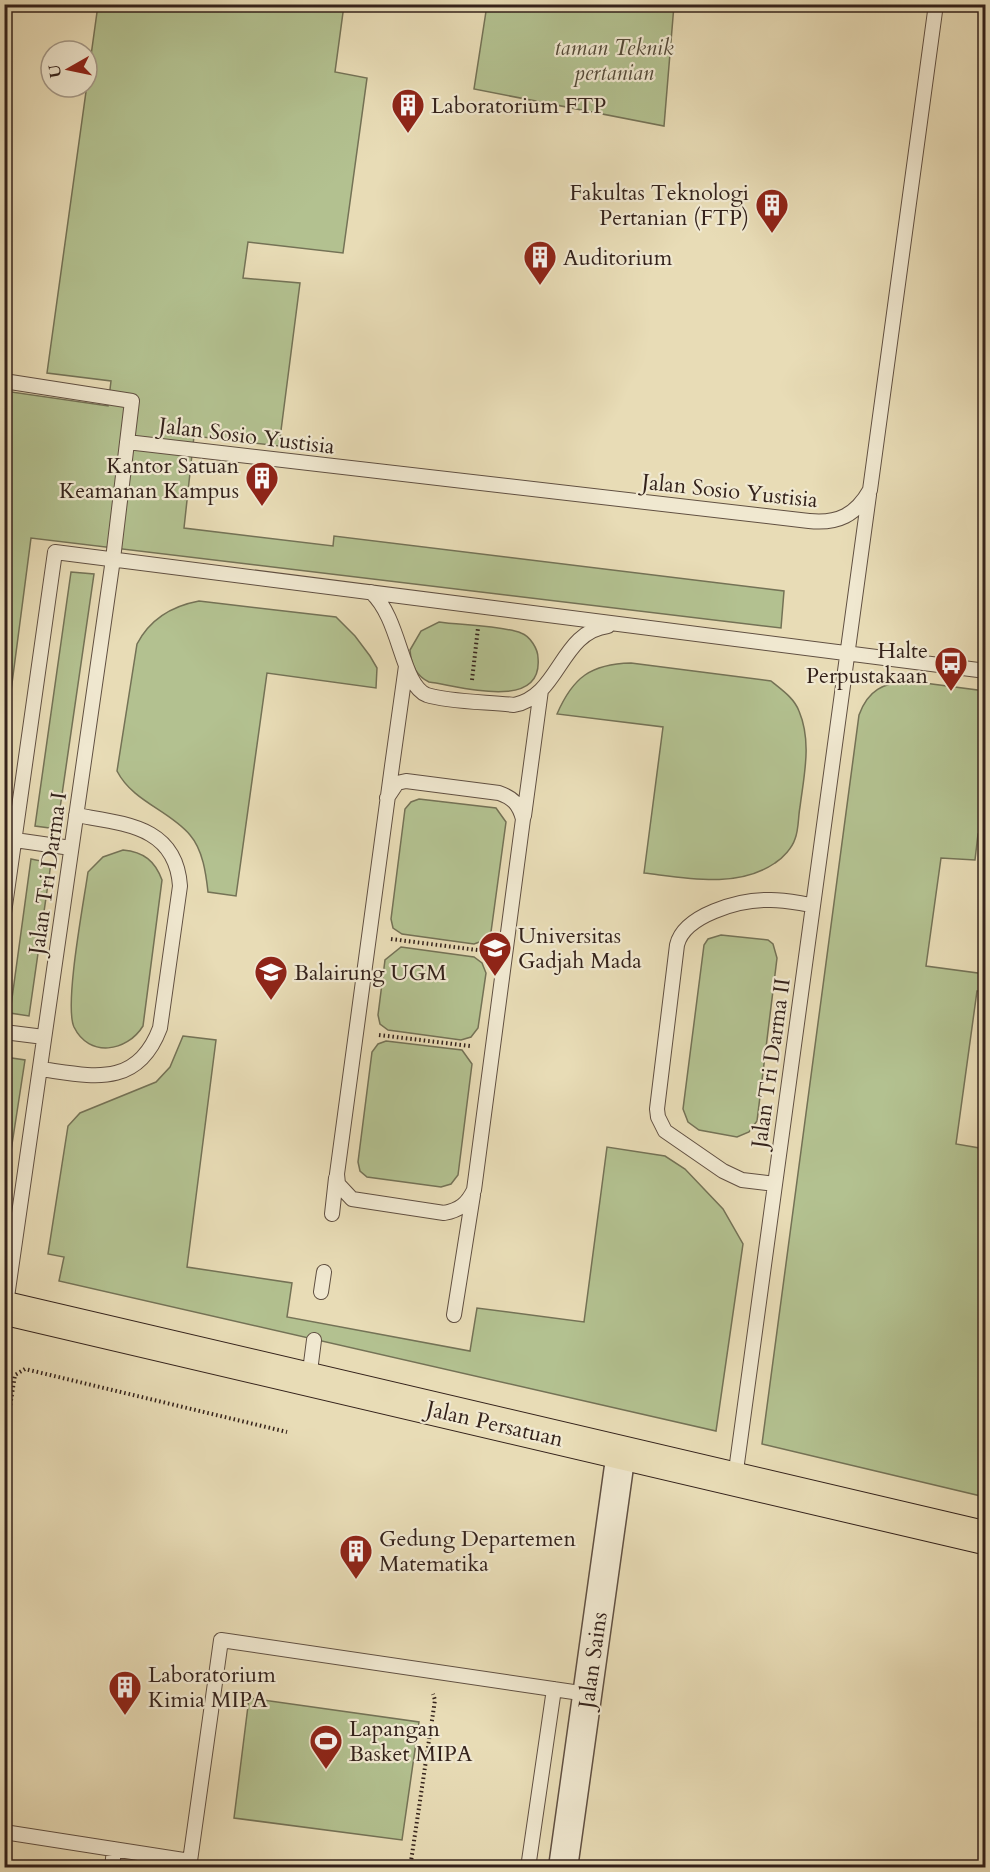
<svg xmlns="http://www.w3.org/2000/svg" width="990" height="1872" viewBox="0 0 990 1872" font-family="Cardo,serif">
<rect width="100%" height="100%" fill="#e8dcb6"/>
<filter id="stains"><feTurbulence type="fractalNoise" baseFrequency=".00333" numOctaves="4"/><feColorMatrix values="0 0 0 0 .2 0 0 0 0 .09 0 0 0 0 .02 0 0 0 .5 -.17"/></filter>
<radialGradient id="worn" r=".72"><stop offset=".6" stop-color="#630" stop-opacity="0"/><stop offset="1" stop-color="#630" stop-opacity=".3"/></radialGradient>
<path fill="#b3c190" stroke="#747256" stroke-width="1.5" d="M98,5h246l-9,67 32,6 -24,175 -95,-11 -5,36 57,5 -21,163 -85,-10 -10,92 149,18 1,-10 450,55 -3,37 -750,-90 -26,199v-346l103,15 3,-25 -64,-8z
M487,5h187l-10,121 -190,-37z
M71,572l23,2 -37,255 -22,-3z
M199,601l137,16 19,19 15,20 7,12 -1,20 -109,-15 -31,223 -28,-4c-2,-18 -5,-42 -18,-57 -21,-25 -57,-33 -73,-64l20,-127c13,-25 35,-38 62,-43z
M439,622c20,3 66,4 82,11 9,3 17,16 17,25 5,54 -78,28 -109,24 -13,-6 -18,-18 -19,-32l11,-19z
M631,663l140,18c11,9 23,17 28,30 13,31 5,64 1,96 -2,10 -1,22 -5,32 -3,9 -12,19 -20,24 -38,26 -89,15 -131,10l19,-146 -106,-13c16,-37 34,-50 74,-51z
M909,681l76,10v144l-7,-1 -3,26 -34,-2 -15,108 59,8v17h-8l-21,153 29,5v348l-223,-53 97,-729c9,-25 24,-32 50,-34z
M419,799l77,9 10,14 -15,110 -6,8 -11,4 -72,-10 -9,-6 -2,-9 14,-110 6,-7z
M123,850c21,2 32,11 39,30l-19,146c-16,26 -54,32 -69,1 -10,-22 10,-126 14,-155l15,-15z
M31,859l20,4 -22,153 -19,-3z
M721,935l47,5 5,4 4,14 -20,163 -8,11 -12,5 -38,-7 -11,-8 -5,-13 21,-164 4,-6z
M401,947l73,10 8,6 4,10 -8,55 -7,9 -10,3 -73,-10 -8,-6 -2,-9 7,-55z
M183,1036l33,4 -29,227 105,16 -5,34 183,34 7,-43 107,14 23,-175 58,9 20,13 38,40 20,35 -27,187 -657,-150 5,-24 -16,-3 20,-128 12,-13 76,-31 14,-15z
M386,1041l76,9 10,14 -14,111 -7,9 -10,3 -74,-10 -7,-6 -2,-9 14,-110 6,-8z
M5,1057l20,3 -20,130 -1,-133z
M249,1698l170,24 -17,118 -168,-22z"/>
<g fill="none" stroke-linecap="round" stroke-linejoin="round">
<defs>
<path id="lane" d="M4,381l128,20 -19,158 -108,752
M127,442l682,79c29,3 47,-6 61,-31l66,-486
M371,592c30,27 30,93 56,103 21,7 63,7 87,10 46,-9 46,-73 94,-79
M387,798l10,-15 9,-2 93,12c14,5 20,11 24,26l-49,371c-7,14 -14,20 -30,23l-92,-14 -14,-15 -1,-10c23,-170 45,-339 69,-508
M524,816l17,-126
M15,840l56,8
M4,913l51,-361 931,119
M4,1032l40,5
M40,1069c52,7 97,20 120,-41l20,-142c-4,-60 -55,-62 -104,-71
M775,1184l-33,-4 -19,-9 -58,-40 -7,-14 -1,-8 20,-164c7,-30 62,-45 90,-45 15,-1 31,3 46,5
M332,1214l4,-36
M321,1292l3,-20
M454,1315l19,-120
M309,1379l5,-39
M735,1478l134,-983
M4,1832l186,29 31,-221 366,54
M112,1868l2,-19
M528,1868l26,-179"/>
<path id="street" d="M563,1868l58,-416"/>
<path id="primary" d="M4,1308l982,230"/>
</defs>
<use href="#lane" stroke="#615042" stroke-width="16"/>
<use href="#street" stroke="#615042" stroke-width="31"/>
<use href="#primary" stroke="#34221b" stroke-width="35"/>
<path stroke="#34221b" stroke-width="4" stroke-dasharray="1.5 3" stroke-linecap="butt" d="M472,680l6,-52
M391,939l94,12
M379,1035l91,11
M4,1445l11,-70 10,-6 262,63
M211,1864l24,4
M410,1868l25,-168 -2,-6"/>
<use href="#lane" stroke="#f0e8d0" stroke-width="14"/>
<use href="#street" stroke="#f0e8d0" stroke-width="28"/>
<use href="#primary" stroke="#e8dcb6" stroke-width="33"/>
</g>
<defs>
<symbol id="building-pin" viewBox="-11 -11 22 30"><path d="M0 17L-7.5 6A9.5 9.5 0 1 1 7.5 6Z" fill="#8f2418" stroke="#f0e8d0"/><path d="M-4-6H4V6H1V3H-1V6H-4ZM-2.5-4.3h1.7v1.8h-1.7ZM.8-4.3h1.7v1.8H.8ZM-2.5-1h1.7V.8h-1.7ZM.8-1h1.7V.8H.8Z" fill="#fff"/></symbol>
<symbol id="bus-pin" viewBox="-11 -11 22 30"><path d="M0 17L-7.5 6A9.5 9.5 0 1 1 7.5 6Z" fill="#8f2418" stroke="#f0e8d0"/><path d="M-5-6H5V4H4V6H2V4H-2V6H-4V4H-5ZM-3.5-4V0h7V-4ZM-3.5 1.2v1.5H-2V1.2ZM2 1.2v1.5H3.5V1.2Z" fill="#fff"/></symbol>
<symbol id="university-pin" viewBox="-11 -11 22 30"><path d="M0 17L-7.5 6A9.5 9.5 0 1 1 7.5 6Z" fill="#8f2418" stroke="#f0e8d0"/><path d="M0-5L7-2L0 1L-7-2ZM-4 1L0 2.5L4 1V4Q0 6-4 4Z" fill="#fff"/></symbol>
<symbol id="stadium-pin" viewBox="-11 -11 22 30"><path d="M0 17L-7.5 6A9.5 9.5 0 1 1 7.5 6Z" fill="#8f2418" stroke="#f0e8d0"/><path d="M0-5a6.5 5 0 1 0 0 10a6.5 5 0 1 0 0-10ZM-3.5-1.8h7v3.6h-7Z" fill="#fff"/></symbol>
</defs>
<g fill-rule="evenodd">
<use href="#building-pin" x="389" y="86" width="38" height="52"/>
<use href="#building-pin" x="753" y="186" width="38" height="52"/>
<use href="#building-pin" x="521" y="238" width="38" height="52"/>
<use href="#building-pin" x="243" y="459" width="38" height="52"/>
<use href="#bus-pin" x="932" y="644" width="38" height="52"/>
<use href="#university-pin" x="476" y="929" width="38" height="52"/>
<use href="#university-pin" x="252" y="953" width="38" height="52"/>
<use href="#building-pin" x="337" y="1532" width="38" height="52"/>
<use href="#building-pin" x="106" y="1668" width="38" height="52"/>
<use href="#stadium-pin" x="307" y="1722" width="38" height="52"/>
</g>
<g text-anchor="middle" stroke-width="4.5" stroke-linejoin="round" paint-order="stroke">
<g font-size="22" font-style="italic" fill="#544a38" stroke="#f0e8d0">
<text x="614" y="55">taman Teknik<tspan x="614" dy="25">pertanian</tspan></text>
</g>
<g font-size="22" fill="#34221b" stroke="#f0e8d0" text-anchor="start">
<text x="431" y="113">Laboratorium FTP</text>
<text x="749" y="200" text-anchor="end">Fakultas Teknologi<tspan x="749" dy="25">Pertanian (FTP)</tspan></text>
<text x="563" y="265">Auditorium</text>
<text x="239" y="473" text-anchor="end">Kantor Satuan<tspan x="239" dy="25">Keamanan Kampus</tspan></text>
<text x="928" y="658" text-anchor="end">Halte<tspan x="928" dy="25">Perpustakaan</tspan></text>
<text x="518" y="943">Universitas<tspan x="518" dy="25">Gadjah Mada</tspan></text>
<text x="294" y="980">Balairung UGM</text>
<text x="379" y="1546">Gedung Departemen<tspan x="379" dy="25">Matematika</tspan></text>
<text x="148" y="1682">Laboratorium<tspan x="148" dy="25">Kimia MIPA</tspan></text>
<text x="349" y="1736">Lapangan<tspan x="349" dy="25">Basket MIPA</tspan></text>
</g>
<g font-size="22" fill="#34221b" stroke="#f0e8d0">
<text transform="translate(247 435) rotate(7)" y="8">Jalan Sosio Yustisia</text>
<text transform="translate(730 490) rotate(6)" y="8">Jalan Sosio Yustisia</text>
<text transform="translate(47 873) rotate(-82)" y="8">Jalan Tri Darma I</text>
<text transform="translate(770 1063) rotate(-82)" y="8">Jalan Tri Darma II</text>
<text transform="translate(495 1423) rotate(13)" y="8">Jalan Persatuan</text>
<text transform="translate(592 1660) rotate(-82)" y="8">Jalan Sains</text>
</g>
</g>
<rect width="990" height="1872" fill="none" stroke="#e8dcb6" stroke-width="24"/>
<rect x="6" y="6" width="978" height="1860" fill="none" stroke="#34221b" stroke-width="3"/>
<rect x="12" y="12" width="966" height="1848" fill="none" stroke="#34221b" stroke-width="1.5"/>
<g transform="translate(69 69) rotate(261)"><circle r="28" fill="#f0e8d0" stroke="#a59988" stroke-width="1.5"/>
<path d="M0-4.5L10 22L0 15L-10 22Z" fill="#8f2418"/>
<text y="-9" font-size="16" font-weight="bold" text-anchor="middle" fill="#34221b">U</text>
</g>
<rect width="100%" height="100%" filter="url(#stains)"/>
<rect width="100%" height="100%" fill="url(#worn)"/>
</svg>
